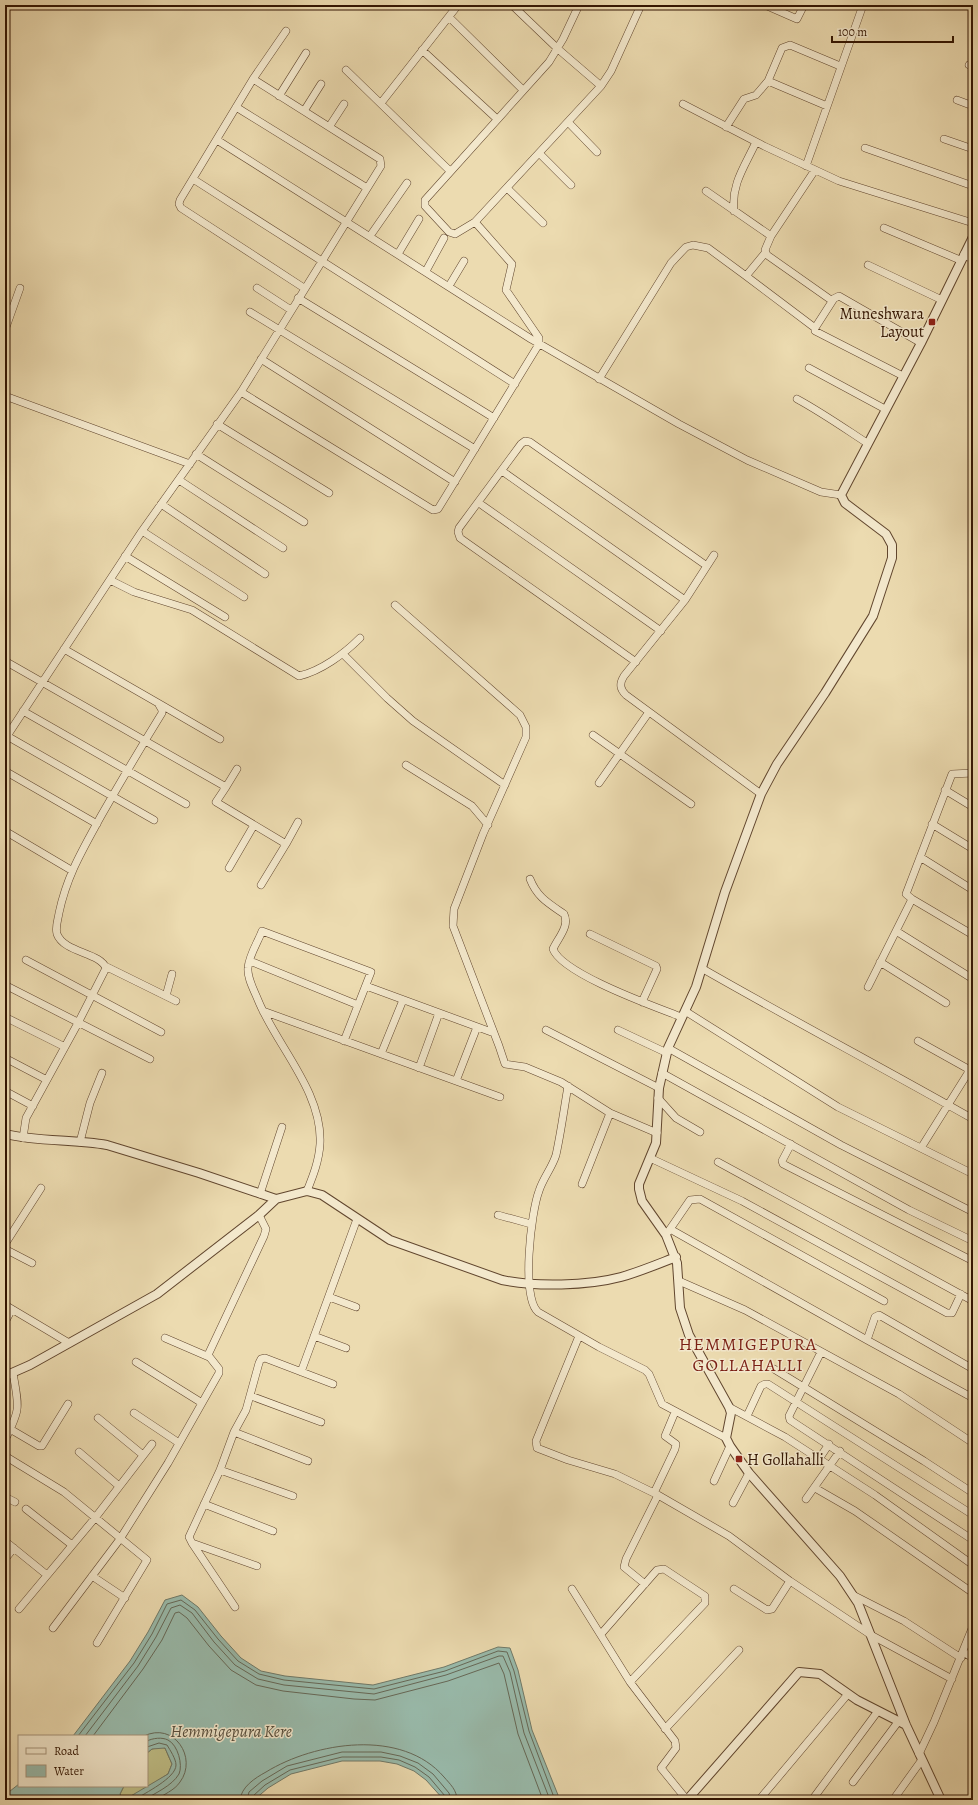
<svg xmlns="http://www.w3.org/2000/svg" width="978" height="1805" viewBox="0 0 978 1805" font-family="Alegreya,serif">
<rect width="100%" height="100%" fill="#ecdbb0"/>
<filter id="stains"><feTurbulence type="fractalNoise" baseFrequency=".005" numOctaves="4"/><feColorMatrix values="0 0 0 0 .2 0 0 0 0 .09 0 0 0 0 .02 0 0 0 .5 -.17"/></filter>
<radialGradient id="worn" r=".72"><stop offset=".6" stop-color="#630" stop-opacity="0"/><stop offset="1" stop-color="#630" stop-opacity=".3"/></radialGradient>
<path fill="#bfbe86" stroke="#796a44" d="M160,1747l5,1 7,16 -4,10 -37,24 -8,2 -3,-6 4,-8h23v-33l5,-4z"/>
<path fill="#99bbac" stroke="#707968" d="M182,1595l16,12 23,29 20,22 20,13 24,5 88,9 71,-18 54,-20 12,1 8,22 14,60 28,70h-116l-18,-20 -12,-9 -17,-7 -17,-3h-38l-51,13 -23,14 -14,12h-130l44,-26 4,-10 -7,-16 -13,1 -5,4v-17h-74l57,-75 18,-29 17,-32z
M19,1784v2h105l-4,8 3,6h-118v-5z"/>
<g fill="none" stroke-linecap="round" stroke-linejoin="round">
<path stroke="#666857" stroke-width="1" d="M78,1736l56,-73 18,-29 15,-30 14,-4 14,10 23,29 20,22 21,13 25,6 90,9 71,-18 53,-20 9,1 7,19 15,60 26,69
M85,1736l53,-70 18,-29 15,-29 9,-3 12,8 22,29 21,23 23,14 26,6 90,9 72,-19 53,-19h4l7,16 14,61 26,67
M93,1736l50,-67 19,-29 13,-27 4,-1 8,6 22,28 22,24 25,15 27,6 71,8 21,1 73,-19 51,-18 5,11 14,60 25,66
M144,1736c30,-15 54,22 36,46 -5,8 -17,13 -25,18
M134,1800c11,-7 42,-22 42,-35 0,-6 -6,-15 -9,-20l-8,-2 -12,4
M144,1800c11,-7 28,-14 35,-26 4,-9 -1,-29 -11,-34 -6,-3 -15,-2 -21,1
M240,1800c1,-13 15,-22 26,-28 49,-30 136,-44 178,5 6,7 13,13 13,23
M247,1800l2,-8 13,-11 25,-15 55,-14h39l19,4 18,7 15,11 16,19 2,7
M252,1800l1,-4 12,-11 25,-15 52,-13h39l18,3 16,7 14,10 16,19 1,4"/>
<defs>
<path id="minor" d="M765,5l32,14 7,-14
M921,5h1
M449,17l74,73
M286,31l-33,48 -73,121 -1,4 2,4 123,80
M422,50l75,69
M969,65l4,2
M346,70l104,101
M768,81l59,25
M601,86l10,-15 30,-66
M279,96l27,-43
M957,100l16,6
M381,103l77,-98
M683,104l81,42 75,35 134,42
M236,107l131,81
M304,111l17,-27
M568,122l29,30
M329,127l15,-23
M726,127l18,-28 12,-4 12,-14 14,-33 8,-3 50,21
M944,139l29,10
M217,140l314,199 148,85 68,36 74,32 20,3
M865,148l108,38
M539,153l32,32
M806,166l57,-161
M193,179l322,205
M507,188l36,35
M706,191l65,45 -6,14 2,5 64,45 8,-4 82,47
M734,211c-3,-27 11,-45 22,-69
M475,222l-20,12 -6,-2 -24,-26v-6l124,-138 14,-23 16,-34
M884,228l76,32
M370,236l37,-53
M771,236l44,-66
M765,253l-19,23 69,52
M398,254l21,-35
M964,254l9,6
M868,265l74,35
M426,271l18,-33
M449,286l15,-25
M257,288l34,22
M298,298l196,120
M833,300l-18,28v3l88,45
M250,312l225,137
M5,330l15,-42
M261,359l194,123
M809,368l76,41
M599,379l72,-116 15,-16 7,-2 15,3 38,28
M241,392l192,118 5,-1 101,-165v-6l-33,-48 6,-26 -37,-42 126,-136 -43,-37 -46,-44
M5,396l185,68
M797,399c24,13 47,29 70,44
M217,424l112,69
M196,454l108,68
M502,471l183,129
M179,480l104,68
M479,503l182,128
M161,504l104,70
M142,531l102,66
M714,555l-29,45 -61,76c-5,8 -4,13 2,19l135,99
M125,556l100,61
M110,580l24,12 58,18 107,66c22,-5 45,-22 61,-38
M395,605l125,110 6,12v10l-43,97 -29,75 -1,17 46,120 6,18 20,3 36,15 49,31 47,20
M343,654l44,44 26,23 92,64
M5,661l221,126 11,-18
M636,662l-176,-124 -2,-6 1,-4 62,-84 4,-3 5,1 177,124
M158,703l62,36
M23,711l163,93
M593,735l98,69
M7,736l147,84
M5,739l137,-208 99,-139 140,-226 -1,-7 -127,-80
M406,765l66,41 16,19
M5,771l92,53
M599,783l50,-71
M226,787l-10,15 70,42 12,-22
M945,790l28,17
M932,824l41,25
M5,831l66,39
M920,857l53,33
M229,868l25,-43
M530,879c7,18 18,24 34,35 6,12 -6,24 -11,35 9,25 103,58 128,68
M261,885l25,-41
M912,899l61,36
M896,931l77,48
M590,934l66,32 1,3 -15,33
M26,960l135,72
M250,961l108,44
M880,962l66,41
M105,966l71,35
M703,969c89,51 180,99 270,150
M5,985l145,74
M366,986l128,47
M868,987l44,-88 -6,-5 46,-120 21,-1
M166,996l6,-22
M263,1011l237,86
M685,1011l153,96 135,67
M5,1017l60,30
M546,1030l113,58
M618,1030l49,23
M918,1041l52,29
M668,1048l173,97 132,67
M381,1054l22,-54
M5,1058l42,22
M419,1068l20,-55
M662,1073l247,137 64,31
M456,1081l21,-54
M568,1086c-4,23 -7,46 -12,69 -4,13 -13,23 -17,36 -8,21 -18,106 -1,121l61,35 46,23 4,4 13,30 64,34
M5,1091l28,15
M658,1098l18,20 24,14
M23,1138l3,-20 52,-95 28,-55c-6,-16 -42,-15 -49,-34 -2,-7 1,-14 2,-21 8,-38 24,-64 42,-97 20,-35 40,-69 61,-103v-3l-4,-7 -94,-54
M80,1142l10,-39 12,-30
M791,1144l-9,17 1,3 190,97
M921,1148l52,-83
M650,1158l92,43 205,112h5l9,-19
M718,1162l255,139
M582,1184l28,-71
M307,1191c6,-15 12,-30 13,-47 3,-52 -44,-99 -62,-144 -4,-10 -11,-22 -10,-32 1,-13 10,-26 14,-37l109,41 -27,69
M260,1194l22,-67
M498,1215l33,9
M670,1229l197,111 106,58
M668,1232l22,-32 10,-1 184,102
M5,1244l36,-56
M5,1249l27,14
M679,1281l66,29 154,84 74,49
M329,1297l27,10
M5,1305l64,38
M5,1322l7,-13
M314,1336l32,12
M579,1336l-43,105 1,7 31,12 47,14 43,21 71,41 61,45 81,54 81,44
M165,1338l44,19
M867,1340l8,-23 4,-2 94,54
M821,1352l-32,64 1,4 183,120
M136,1362l66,41
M774,1369l150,92 49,32
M301,1372l56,-153
M251,1396l70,26
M729,1407l56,30 90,58 98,70
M134,1413l45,30
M747,1416l14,-30 4,-2h3l205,131
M98,1418l45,37
M10,1429l29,17h3l26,-42
M234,1432l74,29
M5,1440c16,-32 14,-32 8,-67
M79,1452l40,34
M5,1456l59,36 83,68 -50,83
M819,1459l10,-15
M220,1470l73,26
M714,1481l16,-35
M815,1488l40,23 118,82
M654,1493l21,-44 1,-5 -11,-8 10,-24
M5,1497l10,5
M806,1499l34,-48
M733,1503l16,-30
M204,1504l69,27
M26,1509l46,36
M5,1541l42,34
M192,1543l43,64
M5,1559l9,-11
M257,1566l-65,-23 -3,-6 31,-67 14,-38 12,-22 13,-47 2,-4 4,-1 68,26
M92,1576l33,22
M645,1584l-21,-17 2,-8 32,-64
M572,1589l58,93 45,59 1,7 -15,20 26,32
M734,1589l33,21 5,-1 18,-28
M853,1595l51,26 57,37
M19,1609l76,-91 57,-74
M53,1628l67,-89 48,-76 51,-90v-4l-11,-14 56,-119 2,-7 -7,-14
M601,1634l56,-64 7,-1 41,27v7l-75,79
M963,1652l10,6
M665,1729l74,-79
M919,1754l15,-32 39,-96
M853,1782l45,-60
M759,1800l89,-106
M812,1800l66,-89
M893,1800l28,-39"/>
<path id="tertiary" d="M5,1134c34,8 68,5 102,11l92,28 77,26
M5,1376l25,-11 127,-71 102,-79 17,-16 31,-8 15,4 68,45 112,40c34,7 85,6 119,-3 18,-5 37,-13 55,-20
M687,1800l112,-128 21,2 37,26 49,25
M941,1800l-35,-75 -48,-122 -18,-27 -91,-103 -19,-27 -4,-8 5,-25 -2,-6 -40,-72 -9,-27 -3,-45 -11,-28 -24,-34 -3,-12v-5l17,-41 3,-55 9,-40 28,-61 29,-95 36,-98 16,-30 48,-71 48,-77 19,-58v-13l-6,-11 -41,-31 -4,-8 80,-152 52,-106"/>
</defs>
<use href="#minor" stroke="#61462e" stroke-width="8"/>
<use href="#tertiary" stroke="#61462e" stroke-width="10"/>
<use href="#minor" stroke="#f3e8cc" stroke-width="7"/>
<use href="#tertiary" stroke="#f3e8cc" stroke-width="8"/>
</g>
<g fill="#8f2418" stroke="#f3e8cc" stroke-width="1.5">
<rect x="928" y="318" width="8" height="8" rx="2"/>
<rect x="735" y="1455" width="8" height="8" rx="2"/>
</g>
<g text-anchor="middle" stroke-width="3" stroke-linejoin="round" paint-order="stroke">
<g font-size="16" fill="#331502" stroke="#f3e8cc" text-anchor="end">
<text x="924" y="319">Muneshwara<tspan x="924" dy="18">Layout</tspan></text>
<text x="747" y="1465" text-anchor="start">H Gollahalli</text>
</g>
<g font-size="17" font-style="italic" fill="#574f3e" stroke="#f3e8cc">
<text x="231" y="1737">Hemmigepura Kere</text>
</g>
<g font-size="18" letter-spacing="1" fill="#7a1f14" stroke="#f3e8cc">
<text x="748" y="1350">HEMMIGEPURA<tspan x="748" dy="21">GOLLAHALLI</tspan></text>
</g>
</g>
<rect width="978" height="1805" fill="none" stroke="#ecdbb0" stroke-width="20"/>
<rect x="6" y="6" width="966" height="1793" fill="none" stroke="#331502" stroke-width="2"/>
<rect x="10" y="10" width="958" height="1785" fill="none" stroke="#331502"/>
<rect x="18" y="1735" width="130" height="52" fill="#f3e8cc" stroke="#a6947b"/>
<rect x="26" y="1748" width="20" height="6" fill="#f3e8cc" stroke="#a6947b"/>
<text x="54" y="1755" font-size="12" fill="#331502">Road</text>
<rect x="26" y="1765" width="20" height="12" fill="#99bbac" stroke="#a6947b"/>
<text x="54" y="1775" font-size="12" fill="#331502">Water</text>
<path d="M832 36v6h121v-6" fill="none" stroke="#331502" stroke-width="2"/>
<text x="838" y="36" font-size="12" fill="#331502" stroke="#f3e8cc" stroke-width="3" paint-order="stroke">100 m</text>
<rect width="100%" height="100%" filter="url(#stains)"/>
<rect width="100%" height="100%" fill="url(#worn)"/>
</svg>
